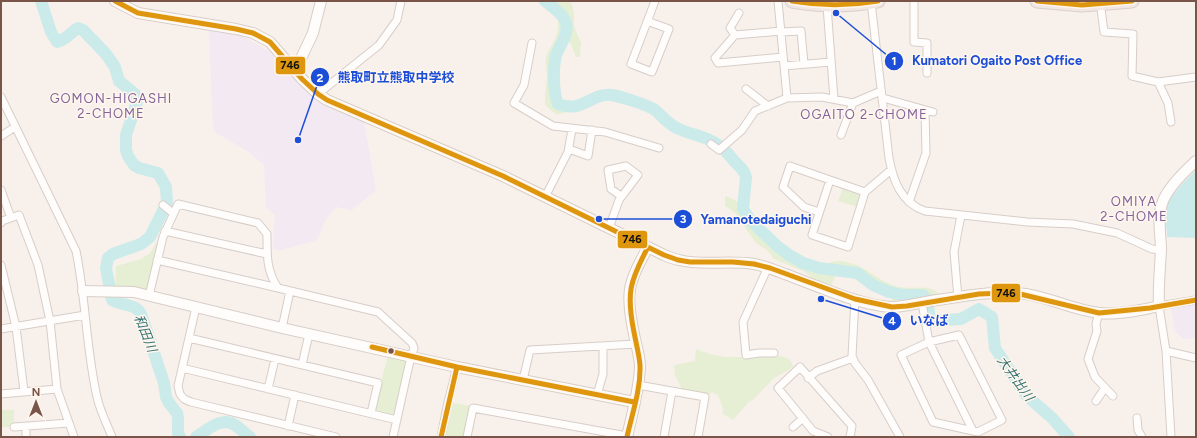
<svg xmlns="http://www.w3.org/2000/svg" width="1197" height="438" viewBox="0 0 1197 438" font-family="Figtree,'Noto Sans JP',sans-serif">
<rect width="100%" height="100%" fill="#f8f1eb"/>
<path fill="#f2e9f3" d="M209,30l31,5 29,16 47,49 48,22 12,68 -24,20 -16,-3 -11,14 -8,19 -36,10 -8,-1 2,-34 -9,-8 -2,-42 -14,-12 -35,-21 -2,-9 -1,-20z
M1196,304v34l-8,1h-5l-8,-8 -4,-24z"/>
<path fill="#e6efd4" d="M536,1h33l3,3 2,10v12l7,17 -1,14h-4c-3,-8 -5,-17 -14,-19 -11,23 -9,38 -8,62 4,8 9,8 17,8v1c-14,8 -15,7 -26,-5 0,-9 1,-18 2,-27 0,-6 -2,-13 -1,-19 1,-7 6,-12 9,-19 9,-23 -1,-28 -19,-38z
M843,188l16,6 1,4 -2,9 -20,-6z
M725,196l6,2 10,6c6,28 51,57 77,65 8,-4 13,-9 22,-8 25,2 37,21 59,26 17,3 30,-5 44,10l-42,5 -8,-1 -3,-4 -12,-4 -24,-19 -4,2h-14l-5,9 -19,-7 -7,-6 -31,-13 -6,-8 -12,-8 -22,-31 -9,-6z
M162,242l-13,54 -34,-5 1,-25 25,-7 9,-6 6,-10z
M696,349c10,4 20,7 30,8 7,0 13,0 19,0 12,-1 47,-7 48,10l-20,12 -20,21 -4,2 -16,18 -11,-7 1,-4 -5,-14 -6,-3 -4,4 -25,-5 -8,-15 -1,-11 21,-4z
M388,356l15,4 6,5 -12,55 -26,-7 7,-30 3,-2z
M448,402l22,4 3,2 -6,29h-26z
M1,410h13v17h-13z"/>
<path fill="#cbeaea" d="M1196,170v68l-29,-1c0,-8 -3,-23 -1,-29 4,-13 21,-29 30,-38z"/>
<g fill="none" stroke-linecap="round" stroke-linejoin="round">
<path stroke="#cbeaea" stroke-width="12" d="M41,1l10,31 6,10c9,-2 13,-9 21,-14l5,2 23,24 9,13 4,14 16,13 2,8 -11,33v15l2,6 6,9 5,3 19,5 8,14 1,16 -17,34 -9,7 -28,10 -5,4 -2,10 6,32c10,6 23,3 29,14l23,69 2,14 3,6 8,10 1,5v15l2,4
M545,1c7,6 19,13 21,22 3,11 -6,22 -10,32 -3,12 -3,38 2,49 24,10 34,-12 54,-9 10,2 36,10 43,15 8,7 14,15 24,19 12,6 28,7 39,16 7,4 12,11 17,17 5,5 10,9 11,15l-3,32 8,12 26,25 12,9 14,8 16,5 38,5 16,12 16,7 14,3h20l3,3
M928,305l2,16 31,-2 18,-10 13,8 3,31 31,47 26,23 17,19
M196,437c11,-7 26,-21 39,-12 6,4 10,9 15,12"/>
<defs>
<path id="street" d="M778,1l9,97
M914,1v41l13,1v30
M1100,1l4,31 29,2 -1,42 26,6 38,-5
M871,2l18,156c4,22 12,45 36,53l102,11 46,2 44,9 35,16 9,1
M827,6l7,93
M647,21l22,8 -17,43 -21,-8 24,-63
M781,31l-46,4 -20,23 3,5 65,-6
M781,32l20,-1 3,33
M735,35l-5,-7 9,-15
M532,43l-8,42 -10,18 39,23 52,6 54,16
M784,66l47,-4
M1158,82l10,21 3,19
M746,89l22,17
M318,94l61,-49 18,-25 4,-19
M1,97l75,154c10,48 10,98 21,146 3,14 10,27 15,40
M883,98l50,14
M841,135l12,-32
M1,136l14,-9
M711,144l8,6 23,-20 13,-19 32,-13 35,-1 31,6 28,-12
M569,149l19,7 4,-26
M1,190l10,28
M865,192l-35,-12 -18,55 36,12 17,-55 26,-22
M545,197l23,-45 4,-23
M909,202l17,-49 -1,-43
M163,205l10,8
M819,212l-15,-5 -21,-20 7,-21 40,14
M1,223l1,-2 17,-6 19,50 12,56 7,68 17,48
M609,228l10,-28 19,-25 -12,-9 -18,4 3,19 10,7
M165,231l102,23
M157,260l121,28
M1,265l15,62 8,64
M768,267l-25,55 3,33 13,-2h15
M149,296l14,-59 15,-33 80,19 9,11c0,19 -1,37 11,54l100,24 34,31 2,5 -5,17 -16,72
M958,298l-4,-46 7,-37
M855,299l-3,57 3,7 13,17 32,57
M922,303l7,39 -28,13 32,67 40,9
M196,307l-18,79 2,8 4,5 7,3 145,35
M1099,313l-3,11 1,7 -9,28 7,18 18,19
M282,328l8,-37
M1,329l84,-14
M959,335l43,85 -24,12 -5,-1 -44,-89z
M189,338l189,45 -7,30
M1166,351l30,7
M302,365l7,-31
M182,368l215,52
M808,378l9,-7 36,-13
M523,380l7,-30 106,-6
M638,385l67,12 -7,40
M268,389l7,-30
M1,394l56,-5
M597,395l6,-21v-28
M1096,401l9,-13
M1137,418l1,12 4,7
M288,426l7,-31
M14,427l55,-4
M26,427v10
M793,427l10,-9
M441,437l7,-35 9,-35
M467,437l6,-29 154,28
M664,437l8,-46
M828,437l-15,-6 -35,-43 22,-21 52,59 -2,11
M1171,437l-5,-86 -7,-45 37,-6"/>
<path id="secondary" d="M115,1l23,12 98,16 17,4 17,9 32,37 16,15 9,6 176,76 161,79c5,2 10,4 15,5 23,6 50,0 75,4 11,2 21,6 31,10 30,11 76,32 107,33 13,0 26,-4 39,-6 28,-4 58,-10 87,-8 27,2 54,17 82,20 16,2 44,-3 59,-7 -1,-20 1,-36 2,-56 0,-14 -4,-32 1,-46 4,-14 23,-33 34,-43
M295,71l18,-38 8,-32
M83,291l51,1 148,36 175,39 177,35
M627,437c5,-22 12,-47 13,-70 0,-11 -4,-22 -6,-33 -9,-42 -6,-50 14,-87"/>
<path id="highway" d="M792,1c29,5 56,6 86,0
M1037,1l45,4 50,-4"/>
</defs>
<use href="#street" stroke="#d7cdc8" stroke-width="9"/>
<use href="#secondary" stroke="#d8cdc7" stroke-width="12"/>
<use href="#highway" stroke="#dacec9" stroke-width="15"/>
<use href="#street" stroke="#fefdfc" stroke-width="7"/>
<use href="#secondary" stroke="#fefdfc" stroke-width="10"/>
<use href="#highway" stroke="#f1e7e4" stroke-width="13"/>
<defs>
<path id="bus-1" d="M115,1l23,12 98,16 17,4 17,9 32,37 16,15 9,6 176,76 161,79 14,5 12,2h43l21,2 16,4 85,31 37,8 15,-1 72,-12 26,-1 15,1 79,19 51,-5 46,-8
M792,1c29,5 57,5 86,0
M1037,1l45,4 50,-4
M372,347l85,20 177,35
M441,437l16,-70
M627,437c5,-23 14,-48 13,-72 -1,-11 -4,-22 -6,-33 -8,-39 -4,-51 14,-85"/>
</defs>
<use href="#bus-1" stroke="#fff6ed" stroke-width="8"/>
<use href="#bus-1" stroke="#de960e" stroke-width="5"/>
</g>
<circle fill="#795448" stroke="#fff6ed" stroke-width="1.5" cx="391" cy="351" r="3.5"/>
<g text-anchor="middle" stroke-width="3" stroke-linejoin="round" paint-order="stroke">
<g font-size="13" letter-spacing="1" fill="#83649c" stroke="#fff6ed">
<text x="111" y="103">GOMON-HIGASHI<tspan x="111" dy="15">2-CHOME</tspan></text>
<text x="864" y="119">OGAITO 2-CHOME</text>
<text x="1134" y="206">OMIYA<tspan x="1134" dy="15">2-CHOME</tspan></text>
</g>
<g font-size="13" font-style="italic" fill="#387477" stroke="#fff6ed">
<text transform="translate(146 333) rotate(68)" y="5">和田川</text>
<text transform="translate(1016 378) rotate(54)" y="5">大井出川</text>
</g>
</g>
<path fill="none" stroke="#1d4ed8" stroke-width="1.5" d="M836 13L894 61M298 140L320 77M599 219L683 219M821 299L892 321"/>
<g fill="#1d4ed8" stroke="#fff6ed" stroke-width="1.5">
<circle cx="836" cy="13" r="4"/>
<circle cx="298" cy="140" r="4"/>
<circle cx="599" cy="219" r="4"/>
<circle cx="821" cy="299" r="4"/>
<circle cx="894" cy="61" r="10"/>
<circle cx="320" cy="77" r="10"/>
<circle cx="683" cy="219" r="10"/>
<circle cx="892" cy="321" r="10"/>
</g>
<g font-size="12" text-anchor="middle" font-weight="bold" fill="#fff">
<text x="894" y="65">1</text>
<text x="320" y="82">2</text>
<text x="683" y="223">3</text>
<text x="892" y="325">4</text>
</g>
<g font-size="13" text-anchor="middle" font-weight="bold" fill="#1d4ed8" stroke="#fff6ed" stroke-width="3" stroke-linejoin="round" paint-order="stroke">
<text x="997" y="65">Kumatori Ogaito Post Office</text>
<text x="396" y="82">熊取町立熊取中学校</text>
<text x="756" y="224">Yamanotedaiguchi</text>
<text x="929" y="325">いなば</text>
</g>
<g stroke="#fff6ed" stroke-width="1.5">
<rect x="275" y="56" width="31" height="19" rx="4" fill="#de960e"/>
<rect x="617" y="230" width="31" height="19" rx="4" fill="#de960e"/>
<rect x="991" y="283" width="30" height="20" rx="4" fill="#de960e"/>
</g>
<g font-size="11" text-anchor="middle" font-weight="bold" fill="#111">
<text x="290" y="69">746</text>
<text x="632" y="243">746</text>
<text x="1006" y="297">746</text>
</g>
<rect width="1197" height="438" fill="none" stroke="#795448" stroke-width="4"/>
<g transform="translate(36 402)" stroke="#fff6ed" stroke-width="3" paint-order="stroke">
<path d="M0-3L7 15L0 10L-7 15Z" fill="#795448"/>
<text y="-6" font-size="11" font-weight="bold" text-anchor="middle" fill="#795448">N</text>
</g>
</svg>
